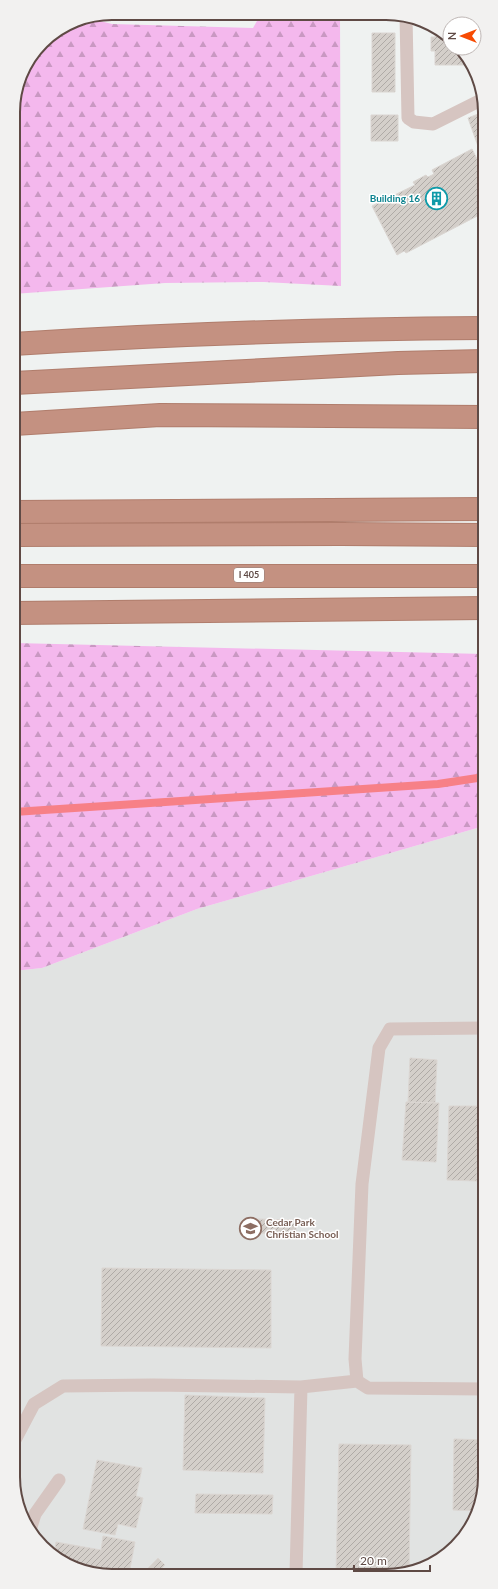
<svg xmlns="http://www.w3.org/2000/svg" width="498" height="1589" viewBox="0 0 498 1589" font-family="Lato,sans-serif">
<defs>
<pattern id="forest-firs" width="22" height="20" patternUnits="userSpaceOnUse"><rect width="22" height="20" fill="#f4b8ed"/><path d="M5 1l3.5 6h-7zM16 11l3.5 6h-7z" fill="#c998c2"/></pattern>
<pattern id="building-hatch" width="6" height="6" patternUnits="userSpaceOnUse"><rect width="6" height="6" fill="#d4cfca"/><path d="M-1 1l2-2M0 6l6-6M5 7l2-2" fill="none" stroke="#afaaa6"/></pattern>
</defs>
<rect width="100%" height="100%" fill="#eff2f1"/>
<path fill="#e1e3e2" d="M484,826l1,658 -7,31 -17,27 -25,21 -31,11h-313l-50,-27 -27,-51 -1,-525 28,-3 155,-59z"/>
<path fill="url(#forest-firs)" d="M261,14l79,1 1,271 -77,-4 -99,1 -152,11v-189l8,-31 21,-32 32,-22 14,-2 24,6 141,4z
M14,643l470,11v172l-287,83 -155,59 -28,3z"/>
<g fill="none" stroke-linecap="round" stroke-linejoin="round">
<path stroke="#f78087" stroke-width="8" d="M14,812l424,-28 46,-7"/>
</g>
<path fill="url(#building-hatch)" stroke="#dbd6d2" d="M435,31l15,8v9h9l9,17h-33v-14h-4v-14h4z
M372,33h23v59h-23z
M483,112v39l-3,1 -12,-34z
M371,115h27v26h-27z
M472,149l11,22v42l-77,40 -2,-2 -7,4 -25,-49 43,-21 -2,-3 13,-7 2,2 6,-3 -2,-4z
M410,1058l27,2 -2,43 -27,-1z
M406,1102l33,1 -3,59 -34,-2z
M449,1106h29l-1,75 -30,-1z
M255,1219l41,1v14l-42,-1z
M102,1268l169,2v78l-170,-2z
M185,1395l80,3 -2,75 -80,-3z
M454,1439l31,1v44l-7,27 -25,-1z
M339,1444l72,1 -2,128 -4,1h-69z
M97,1460l45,8 -6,28 7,2 -7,30 -18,-4 -3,11 -32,-6z
M196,1494l77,1 -1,19 -77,-1z
M103,1536l32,6 -6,32h-37l-38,-20 2,-12 45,8z
M158,1558l7,7 -9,9h-14z"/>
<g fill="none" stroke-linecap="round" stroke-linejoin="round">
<defs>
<path id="highway" d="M13,344c157,-10 314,-15 470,-16
M14,383l384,-20 85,-2
M14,424l146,-9 324,2
M14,512l470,-3
M14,535l327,-1 143,1
M14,576h470
M14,613l470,-5"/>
</defs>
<use href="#highway" stroke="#b07d6c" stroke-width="24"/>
<path stroke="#d6c5c1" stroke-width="13" d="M406,15l2,103 6,4 19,2 50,-25
M484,1028l-94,1 -11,19 -17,136 -7,175 2,22 11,7 117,1
M15,1440l19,-36 29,-18 90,-1 148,2 56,-6
M31,1527l4,-13 24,-34
M296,1574l5,-187"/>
<use href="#highway" stroke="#c49181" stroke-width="22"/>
</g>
<defs>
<symbol id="building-ring" viewBox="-11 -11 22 22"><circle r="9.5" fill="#fff" stroke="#0f9aa8" stroke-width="1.5"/><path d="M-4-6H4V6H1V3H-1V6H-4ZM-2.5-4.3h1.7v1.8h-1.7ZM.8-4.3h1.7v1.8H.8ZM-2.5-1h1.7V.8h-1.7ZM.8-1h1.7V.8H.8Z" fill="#0f9aa8"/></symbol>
<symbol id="school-ring" viewBox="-11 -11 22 22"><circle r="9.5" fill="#fff" stroke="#8d6e63" stroke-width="1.5"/><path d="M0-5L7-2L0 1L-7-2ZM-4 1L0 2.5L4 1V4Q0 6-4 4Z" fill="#8d6e63"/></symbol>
</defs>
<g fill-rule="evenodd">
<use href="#building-ring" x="424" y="186" width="25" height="25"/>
<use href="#school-ring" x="238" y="1216" width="25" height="25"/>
</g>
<g text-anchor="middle" stroke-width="3" stroke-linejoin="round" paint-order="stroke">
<rect fill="#fff" stroke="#8f807d" stroke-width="1" x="234" y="568" width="30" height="14" rx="3"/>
<g font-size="9" font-weight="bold" fill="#5f4a45">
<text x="249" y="578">I 405</text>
</g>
<g font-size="10" font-weight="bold" fill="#0d838f" stroke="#fff" text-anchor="end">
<text x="420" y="202">Building 16</text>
</g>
<g font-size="10" font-weight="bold" fill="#785e54" stroke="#fff" text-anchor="start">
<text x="266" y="1226">Cedar Park<tspan x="266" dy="12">Christian School</tspan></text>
</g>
</g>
<path d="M0 0H498V1589H0ZM112 20H386A92 92 0 0 1 478 112V1477A92 92 0 0 1 386 1569H112A92 92 0 0 1 20 1477V112A92 92 0 0 1 112 20Z" fill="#f2f1f0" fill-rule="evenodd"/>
<path fill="none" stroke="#5f4a45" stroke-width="2" d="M112 20H386A92 92 0 0 1 478 112V1477A92 92 0 0 1 386 1569H112A92 92 0 0 1 20 1477V112A92 92 0 0 1 112 20Z"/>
<g transform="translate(462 36) rotate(270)"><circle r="19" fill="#ffffff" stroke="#bfb7b5"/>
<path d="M0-3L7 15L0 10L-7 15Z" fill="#f74b03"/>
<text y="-6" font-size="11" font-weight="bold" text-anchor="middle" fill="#5f4a45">N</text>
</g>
<path d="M354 1565v6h76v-6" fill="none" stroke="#5f4a45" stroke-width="2"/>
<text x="360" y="1565" font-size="12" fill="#5f4a45" stroke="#ffffff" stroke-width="3" paint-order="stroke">20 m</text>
</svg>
